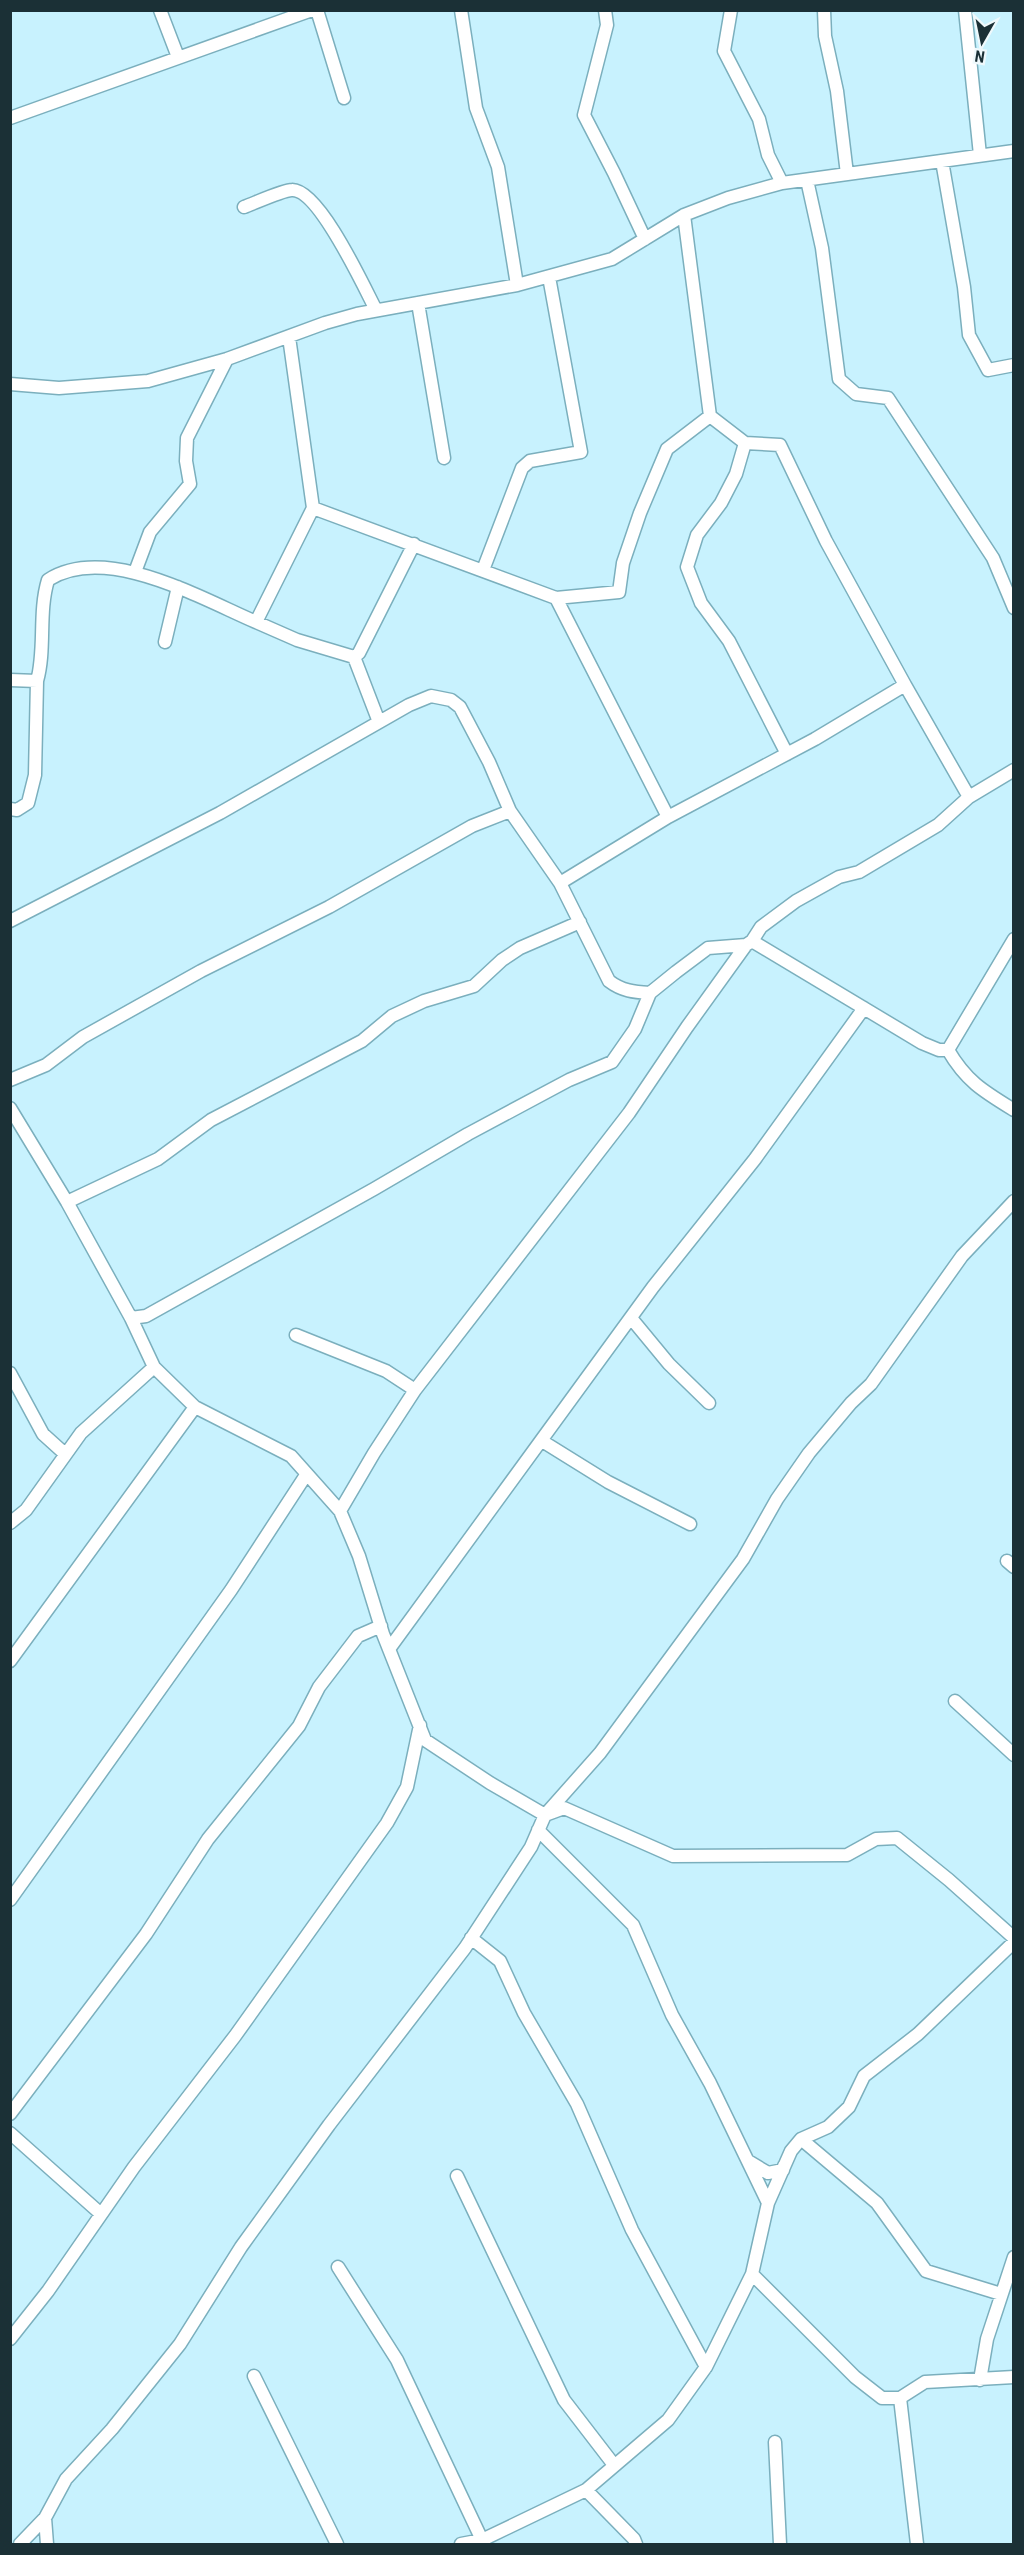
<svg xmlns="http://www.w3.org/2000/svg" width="1024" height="2555" viewBox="0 0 1024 2555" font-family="'Roboto Condensed',sans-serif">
<rect width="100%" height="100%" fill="#c8f2fe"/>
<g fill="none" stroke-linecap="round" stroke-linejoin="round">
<defs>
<path id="minor" d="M160,10l18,47
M317,10l27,88
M461,10l15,98 22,59 19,118
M605,10l2,15 -23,90 30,58 31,66
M731,10l-7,41 35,68 9,36 14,28
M824,10l1,26 12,55 10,83
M965,10l15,145
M10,118l302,-108
M942,161l22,126 5,48 19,35 26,-5
M807,180l15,68 17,131 17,15 32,4 105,160 21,50
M244,207c11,-4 39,-17 48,-17 27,-1 72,97 84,120
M418,303l26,155
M289,337l24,171
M10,384l49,4 89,-7 79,-22 98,-36 32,-9 160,-29 95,-26 72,-44 44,-17 54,-15 232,-32
M710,416l35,27 35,2 46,96 79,144
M745,443l-9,31 -15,29 -24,32 -10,32 14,36 28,38 58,113
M483,570l39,-102 8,-7 51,-9 -32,-175
M135,572l15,-40 40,-48 -4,-23 1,-23 40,-79
M256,622l41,18 57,17 5,-4 55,-109
M165,642l13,-55
M354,657l25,65
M10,680l27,1c9,-32 1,-68 11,-101 58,-37 152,18 208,42l57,-114 243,90 63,-6 4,-29 17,-50 27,-64 43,-33 -26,-201
M969,797l45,-27
M10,809l7,1 11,-7 7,-28 2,-94
M560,883l108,-66
M10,921l210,-108 189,-108 22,-9 20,4 9,7 29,55 21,49 50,72 49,98c13,10 25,11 41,12
M752,941l170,102 17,7h9
M948,1050l66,-111
M948,1050c18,31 35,41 66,60
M10,1080l36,-15 37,-28 118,-66 128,-64 143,-81 38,-15
M10,1108l57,94 64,116 15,-2 228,-127 94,-55 101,-54 43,-18 23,-33 15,-36 26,-21 32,-24 38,-3 6,-4 9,-14 35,-26 43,-24 20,-5 79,-47 31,-28 -64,-112 -90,54 -147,78 -112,-219
M67,1202l91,-43 53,-39 151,-79 30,-25 32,-15 50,-15 28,-26 18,-12 60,-26
M131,1318l23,49 41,40 96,49 49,55 19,45 24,78 42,106 65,43 55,32 19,-7 109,48 174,-1 29,-16 21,-1 52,42 65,58
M631,1318l38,46 40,39
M296,1335l90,36 29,19
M10,1373l33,61 21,19
M542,1441l66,41 82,42
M340,1511l34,-58 41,-63 214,-277 58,-86 59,-82
M10,1523l16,-13 55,-77 73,-66
M1007,1561l7,6
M389,1649l264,-362 102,-128 109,-151
M10,1661l185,-254
M955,1701l59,54
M538,1830l95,95 39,90 38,68 58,120
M10,1900l221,-310 75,-115
M471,1938l29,23 24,52 53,91 55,126 74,137
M10,2114l136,-180 62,-95 91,-113 20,-39 39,-51 23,-10
M10,2133l91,81
M801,2139l76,64 49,68 75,23
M748,2161l20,12 15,-3 1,-4
M457,2176l107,224 50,65
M338,2267l59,93 85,180
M752,2274l103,103 27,21h18l17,146
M10,2339l38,-48 86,-124 101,-131 152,-213 20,-36 13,-62
M254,2376l83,168
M980,2380l7,-41 27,-82
M900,2398l25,-16 89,-5
M775,2442l5,102
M586,2490l48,49 2,5
M20,2544l25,-26
M47,2544l-2,-26 21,-39 46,-50 68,-85 61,-97 88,-122 136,-177 66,-101 14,-32 55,-62 143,-194 34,-60 32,-46 42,-50 20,-19 91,-128 52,-55
M461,2544l21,-4 104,-50 82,-70 38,-53 46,-93 16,-71 23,-52 10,-12 27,-12 21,-20 15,-31 54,-42 96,-92"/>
</defs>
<use href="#minor" stroke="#7bafbd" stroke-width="15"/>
<use href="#minor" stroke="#fff" stroke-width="12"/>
</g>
<rect width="1024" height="2555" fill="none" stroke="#1b3036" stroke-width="24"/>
<g transform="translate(982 42) rotate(189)" stroke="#eff9fc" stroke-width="4.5" paint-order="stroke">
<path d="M0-4.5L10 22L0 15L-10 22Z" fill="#1b3036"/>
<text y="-9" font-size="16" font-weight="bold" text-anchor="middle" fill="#1b3036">N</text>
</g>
</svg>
